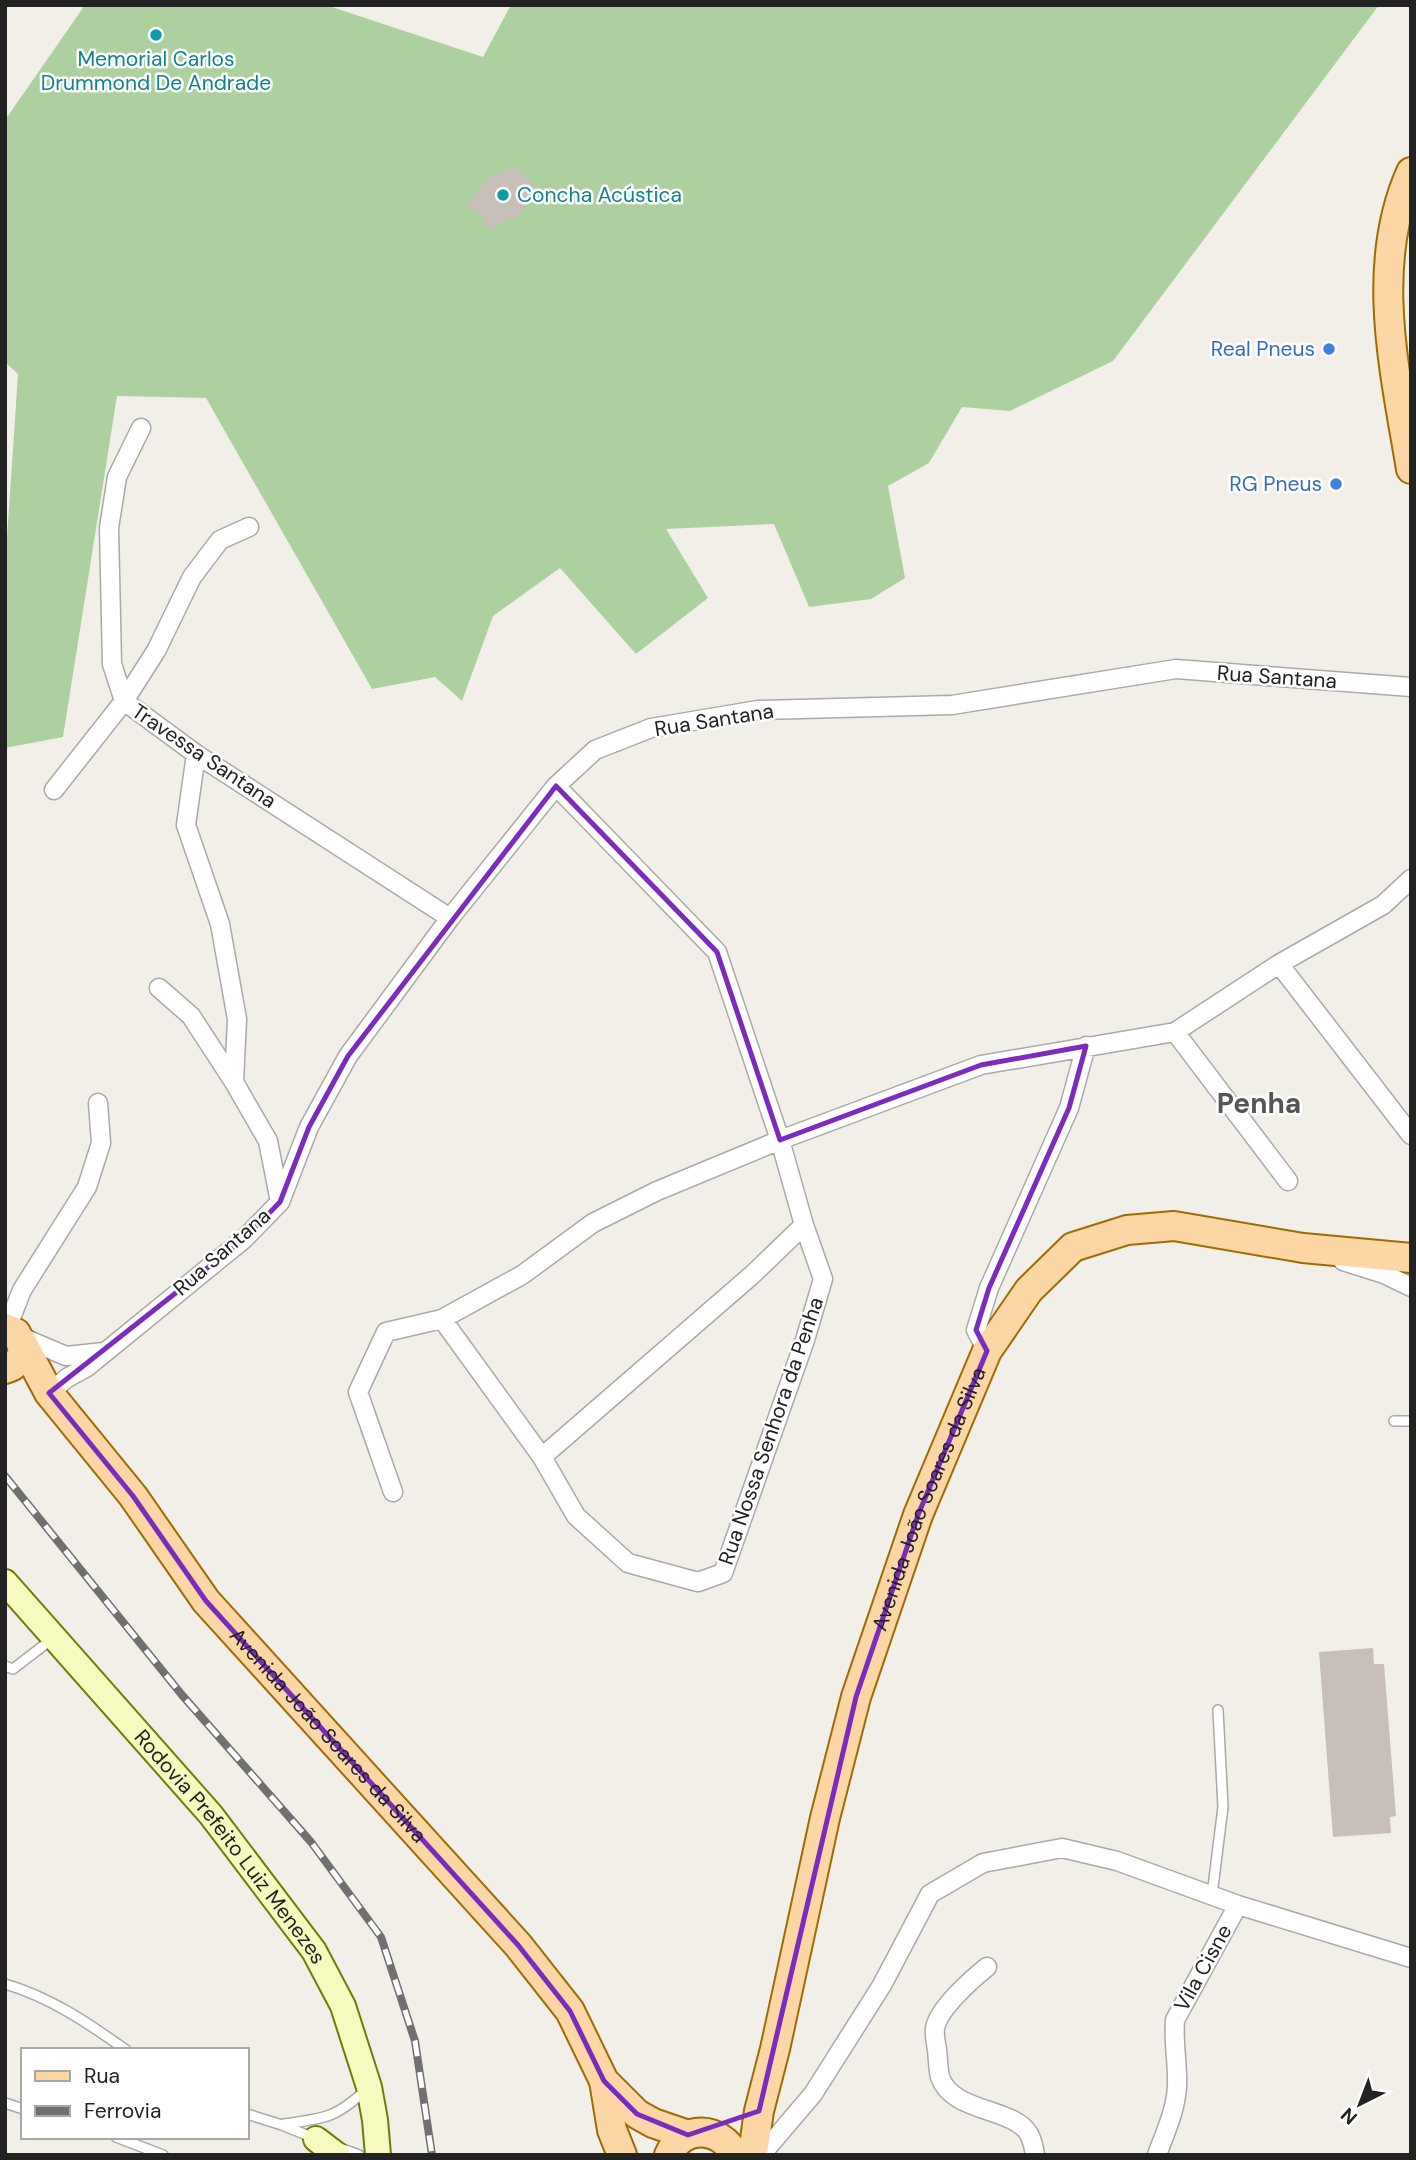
<svg xmlns="http://www.w3.org/2000/svg" width="1416" height="2160" viewBox="0 0 1416 2160" font-family="'DM Sans',sans-serif">
<rect width="100%" height="100%" fill="#f2efe9"/>
<path fill="#add19e" d="M85,5h241l157,52 28,-52h868l-266,356 -103,50 -48,-4 -33,56 -41,23 17,92 -34,21 -62,8 -35,-83 -108,5 42,69 -72,56 -76,-86 -67,48 -31,85 -27,-24 -63,12 -166,-291 -89,-2 -54,341 -58,11v-180l13,-194 -13,-12v-242z"/>
<path fill="#c7bfb8" d="M516,166l19,20 -7,17 -10,13 -30,13 -8,-14 -12,-10 20,-28z
M1373,1648l1,16h10l12,152 -6,1 1,16 -58,4 -14,-185z"/>
<g fill="none" stroke-linecap="round" stroke-linejoin="round">
<defs>
<path id="service" d="M1394,1421h17
M5,1666l8,3 39,-30
M1212,1895l11,-88 -5,-97
M5,1984c45,13 83,39 121,66
M5,2103l18,6
M247,2114l35,11 32,13
M284,2124c41,-6 50,-5 82,-34
M116,2137l47,18
M337,2147l22,8"/>
<path id="minor" d="M141,428l-24,49 -8,51 3,136 12,37 72,53 254,164
M196,754l-10,71 34,99 17,95 -3,63 34,59 12,61
M54,790l70,-89 32,-50 36,-74 28,-37 29,-13
M1279,964l132,171
M159,988l32,28 43,66
M1175,1032l113,149
M1343,1261l41,13 27,13
M442,1319l100,138 34,59 52,47 70,19 25,-9 82,-233 18,-61 -19,-54 -24,-85 -63,-188 -161,-166
M7,1328l15,-38 65,-103 14,-44 -3,-40
M19,1336l47,20 38,-4
M987,1351l-11,-21 13,-42 80,-180 17,-62
M49,1393l18,-15 20,-11 157,-128 36,-37 29,-75 39,-71 102,-138 106,-132 39,-36 56,-22 107,-18 194,-5 224,-36 235,18
M542,1457l210,-182 52,-50
M393,1492l-35,-100 28,-60 56,-13 80,-44 71,-52 64,-32 123,-51 201,-75 194,-33 104,-68 104,-59 28,-26
M987,1967c-15,12 -48,41 -52,61 -1,7 1,15 2,22 1,8 1,19 3,27 12,36 73,30 89,57 3,6 5,14 6,21
M761,2155l52,-61 69,-109 48,-91 53,-31 79,-15 55,13 121,44 173,53
M1157,2155c8,-22 19,-45 20,-69 1,-22 -4,-44 -2,-66l63,-115"/>
<g id="secondary">
<path id="s1" d="M5,1582l206,233 103,136 29,55 26,81 6,33 3,35"/>
<path d="M316,2139l21,16"/>
</g>
<g id="primary">
<path d="M1411,172c-42,94 -16,200 0,297"/>
<path d="M5,1328l11,5 7,15c-1,11 -7,18 -18,21"/>
<path id="s2" d="M22,1342l27,51 84,103 73,105 312,344 52,66 34,70 33,33 16,9 35,12"/>
<path d="M604,2081l8,49 10,25"/>
<path d="M669,2155c13,-31 52,-29 66,0"/>
<path id="s3" d="M749,2155l5,-9 5,-35 16,-62 50,-231 31,-121 62,-182 69,-164 42,-61 44,-43 54,-17 47,-4 129,22 108,10"/>
</g>
</defs>
<use href="#service" stroke="#a9a9a9" stroke-width="12"/>
<use href="#minor" stroke="#a9a9a9" stroke-width="21"/>
<use href="#secondary" stroke="#707d05" stroke-width="28"/>
<use href="#primary" stroke="#a06b00" stroke-width="32"/>
<use href="#service" stroke="#fff" stroke-width="9"/>
<use href="#minor" stroke="#fff" stroke-width="18"/>
<use href="#secondary" stroke="#f7fabf" stroke-width="24"/>
<use href="#primary" stroke="#fcd6a4" stroke-width="28"/>
<defs>
<path id="rail" d="M5,1476l177,219 129,147 70,95 34,104 17,114"/>
</defs>
<use href="#rail" stroke="#707070" stroke-width="8"/>
<use href="#rail" stroke="#fff" stroke-width="5" stroke-dasharray="16" stroke-linecap="butt"/>
</g>
<path fill="none" stroke="#7b2cbf" stroke-width="5" stroke-linejoin="round" d="M556,786l161,166 63,188 201,-75 105,-19 -17,62 -80,180 -13,42 11,21 -69,164 -62,182 -97,414 -71,24 -51,-21 -33,-33 -34,-70 -52,-66 -312,-344 -73,-105 -84,-103 195,-154 36,-37 29,-75 39,-71z"/>
<g fill="#0f9aa8" stroke="#fff" stroke-width="2.5">
<circle cx="156" cy="35" r="7"/>
<circle cx="503" cy="195" r="7"/>
</g>
<g fill="#3f7fe0" stroke="#fff" stroke-width="2.5">
<circle cx="1329" cy="349" r="7"/>
<circle cx="1336" cy="484" r="7"/>
</g>
<g text-anchor="middle" stroke-width="5" stroke-linejoin="round" paint-order="stroke">
<g font-size="21" fill="#0d838f" stroke="#fff">
<text x="156" y="66">Memorial Carlos<tspan x="156" dy="24">Drummond De Andrade</tspan></text>
<text x="517" y="202" text-anchor="start">Concha Acústica</text>
</g>
<g font-size="21" fill="#366cbe" stroke="#fff" text-anchor="end">
<text x="1315" y="356">Real Pneus</text>
<text x="1322" y="491">RG Pneus</text>
</g>
<g font-size="21" fill="#222" stroke="#fff">
<text transform="translate(1277 677) rotate(4)" y="7">Rua Santana</text>
<text transform="translate(714 720) rotate(-9)" y="7">Rua Santana</text>
<text transform="translate(204 756) rotate(34)" y="7">Travessa Santana</text>
<text transform="translate(222 1252) rotate(-41)" y="7">Rua Santana</text>
<text transform="translate(771 1431) rotate(-71)" y="7">Rua Nossa Senhora da Penha</text>
<text dy="7" stroke="none"><textPath href="#s3" startOffset="682">Avenida João Soares da Silva</textPath></text>
<text dy="7" stroke="none"><textPath href="#s2" startOffset="500">Avenida João Soares da Silva</textPath></text>
<text dy="7" stroke="none"><textPath href="#s1" startOffset="348">Rodovia Prefeito Luiz Menezes</textPath></text>
<text transform="translate(1203 1968) rotate(-61)" y="7">Vila Cisne</text>
</g>
<g font-size="28" font-weight="bold" fill="#555" stroke="#fff">
<text x="1259" y="1113">Penha</text>
</g>
</g>
<rect width="1416" height="2160" fill="none" stroke="#222222" stroke-width="14"/>
<rect x="21" y="2048" width="228" height="91" fill="#ffffff" stroke="#a7a7a7" stroke-width="2"/>
<rect x="35" y="2071" width="35" height="10" fill="#fcd6a4" stroke="#a7a7a7" stroke-width="2"/>
<text x="84" y="2083" font-size="21" fill="#222222">Rua</text>
<rect x="35" y="2106" width="35" height="10" fill="#707070" stroke="#a7a7a7" stroke-width="2"/>
<text x="84" y="2118" font-size="21" fill="#222222">Ferrovia</text>
<g transform="translate(1360 2104) rotate(222)" stroke="#ffffff" stroke-width="5" paint-order="stroke">
<path d="M0-5L12 26L0 18L-12 26Z" fill="#222222"/>
<text y="-10" font-size="19" font-weight="bold" text-anchor="middle" fill="#222222">N</text>
</g>
</svg>
